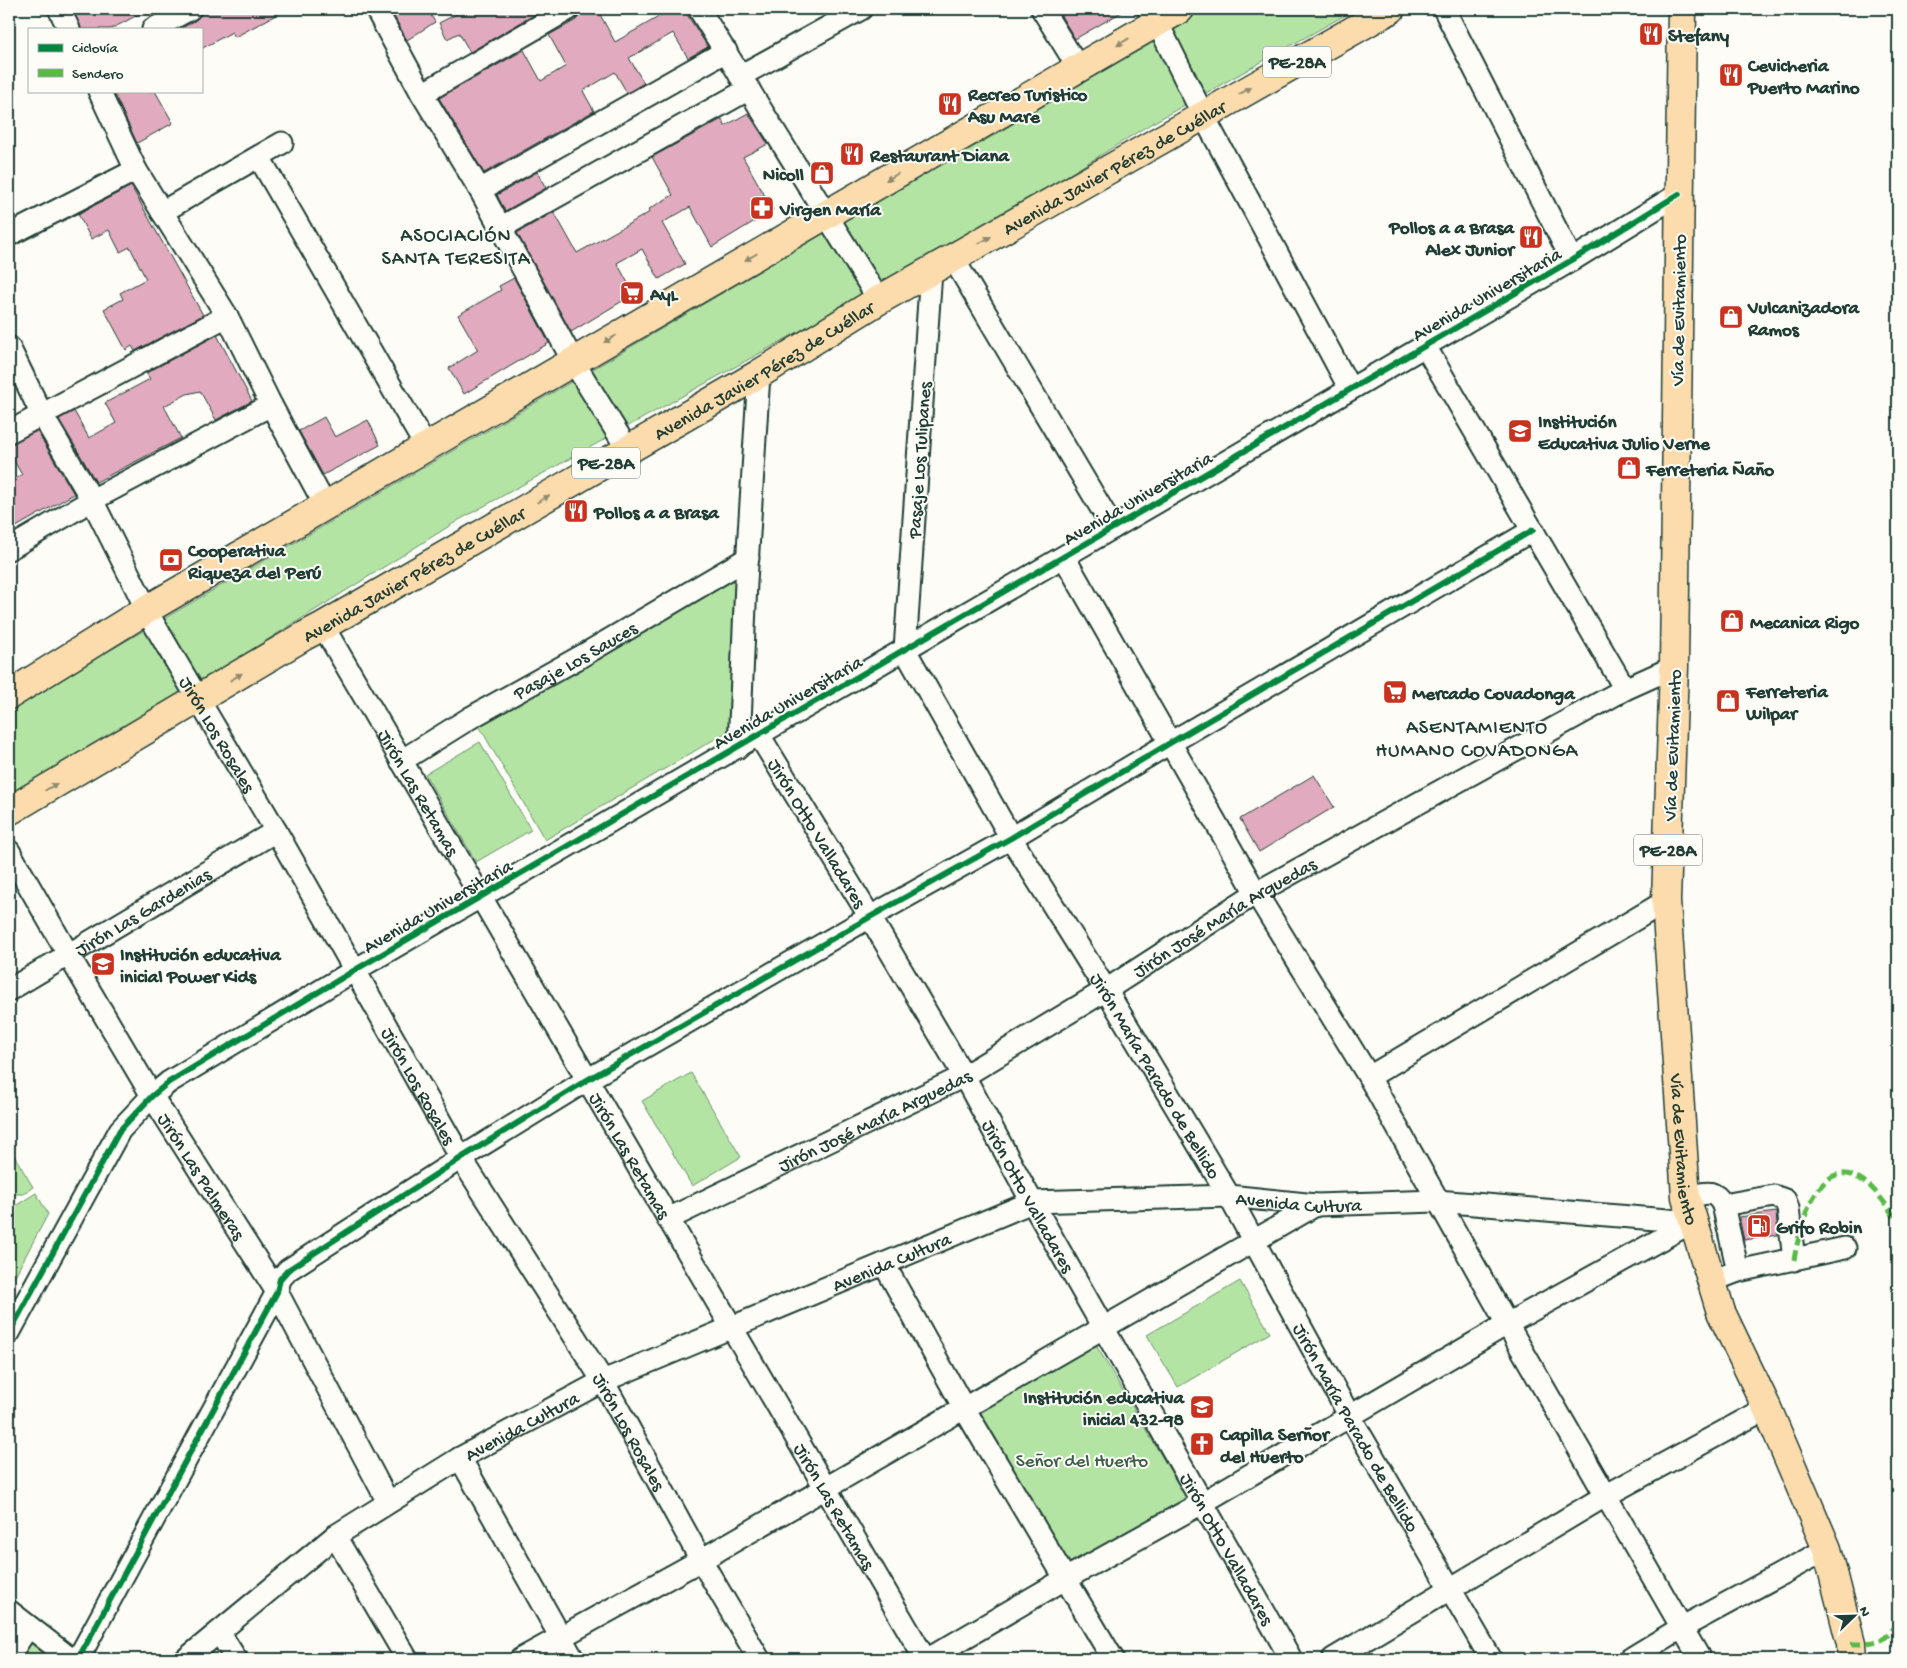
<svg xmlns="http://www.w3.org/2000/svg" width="1907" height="1668" viewBox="0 0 1907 1668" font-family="'Gochi Hand',sans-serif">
<rect width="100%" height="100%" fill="#fdfcf7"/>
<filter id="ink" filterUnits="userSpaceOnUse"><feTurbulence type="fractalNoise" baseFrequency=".02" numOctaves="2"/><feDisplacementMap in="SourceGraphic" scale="10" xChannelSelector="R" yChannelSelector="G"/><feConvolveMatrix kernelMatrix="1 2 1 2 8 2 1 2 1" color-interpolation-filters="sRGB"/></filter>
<g filter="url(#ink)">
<path fill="#b4e4a4" stroke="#6a906c" d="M1203,9h153l-207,116 -87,54 -74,42 -116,70 -413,229 -267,167 -183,107v-85l574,-334 331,-195 84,-47z
M738,576l-8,154 -185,110 -66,-114z
M480,742l51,88 -55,32 -51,-88z
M691,1073l50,84 -49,29 -50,-85z
M12,1152l21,35 -10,7h-8l-6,9v-49z
M36,1193l12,21 -39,73v-77z
M1240,1281l30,52 -92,54 -31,-52z
M1096,1345l92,156 -121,70 -93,-157z
M39,1640l22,19h-50l11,-16z"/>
<path fill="#e1aabf" stroke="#1f3d34" d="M73,9h76l-38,20h-30z
M202,9h85l-52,28 -3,-5 -31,17v-20h-21l16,-9 5,-5z
M390,9h37l8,13 -28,18z
M466,9h78l-74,43 -11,-19 -12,6 -8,-16z
M581,9h16l18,33 47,-27 -4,-6h29l1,7 20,31 -20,11 -15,-25 -44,25 15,25 -17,10 -12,-21 -32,19 11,20 -110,62 -45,-75 85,-48 17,31 25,-15 -17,-31 27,-15 4,-5z
M1057,9h70l-52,30z
M113,91h42l18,32 -36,20z
M748,113l20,31 -25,13 30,53 -61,37 -22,-40 -28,16 23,41 -26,15 -17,-30 -25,14 17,31 -63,38 -54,-99 37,-21 23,41 73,-41 -1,-3 24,-14 -21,-38 70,-38 3,7z
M537,172l9,16 -41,23 -8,-16z
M131,186l72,129 -68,36 -3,-5 -6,4 -22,-41 19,-10 -3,-6 26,-14 -16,-32 -10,5 -11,-22 -18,9 -13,-25z
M514,278l35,65 -85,51 -15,-26 29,-18 -20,-35 43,-25 -2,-4z
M217,335l35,66 -36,19 -16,-29 -13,3 -23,12 17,32 -85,44 -37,-63 15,-8 15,27 27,-15 -11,-20 45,-24 -4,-6z
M324,417l11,20 33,-17 12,25 -57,30 -24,-44z
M37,431l37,63 -65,37v-49l13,-7 -13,-23v-8z
M1314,775l20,32 -75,45 -19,-33z
M1776,1212l2,23 -34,5 -5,-23z"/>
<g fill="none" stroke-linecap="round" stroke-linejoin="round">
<defs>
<g id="minor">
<path d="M59,9l10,20"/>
<path d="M376,9l46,85 58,96 93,171 55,89"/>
<path d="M699,9l180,291"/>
<path d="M1042,9l37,60"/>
<path d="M1148,9l14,23 41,83 147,274"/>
<path d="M1444,9l128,251"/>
<path d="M153,29l37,-20"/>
<path d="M740,76l121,-67"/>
<path d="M99,91l37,79 91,146 44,89 55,102"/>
<path d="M422,94l147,-85"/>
<path d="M259,157l167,290"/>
<path d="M480,190l246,-139"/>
<path d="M162,212l120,-69"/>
<path d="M500,228l249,-139"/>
<path d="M9,235l127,-65"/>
<path d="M953,258l160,270"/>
<path id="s1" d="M931,271l-26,379 106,188 95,152 123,206 120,219 142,244"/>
<path d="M1425,346l200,343"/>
<path id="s2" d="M9,347l33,68 50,85 62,124 122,207 185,327 142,223 98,179 58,99"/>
<path d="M9,432l218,-116"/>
<path d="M9,549l83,-49 179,-95"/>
<path d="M1064,557l192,336 113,184 138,247 193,335"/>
<path id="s3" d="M323,626l602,1033"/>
<path id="s4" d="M759,735l111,182 94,159 68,126 259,457"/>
<path d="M739,747l7,-165 13,-208"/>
<path id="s5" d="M401,761l69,-43 110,-61 168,-99"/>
<path id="s6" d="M9,851l59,103 84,142 125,196 111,210"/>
<path id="s7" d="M9,990l267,-159"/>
<path d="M1369,1077l297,-176"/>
<path d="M1686,1197c18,-3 27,-10 37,8l15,66"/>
<path d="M1723,1205l51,-9 11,4 3,8 6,52"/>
<path id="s8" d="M668,1219l296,-143 142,-86 150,-97 369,-204 49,-22"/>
<path d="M884,1264l80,144 149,251"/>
<path d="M1712,1281l26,-10 107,-23"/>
<path d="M9,1333l111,-203 32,-34 17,-14 186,-112 1217,-710 107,-66"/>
<path d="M460,1458l113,201"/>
<path d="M335,1536l72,123"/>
<path d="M9,1611l62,48"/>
<path d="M219,1632l17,27"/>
<path d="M9,1656l19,-29"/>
<path d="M78,1659l199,-367 3,-13 8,-9 173,-112 126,-78 283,-163 141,-79 159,-95 363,-213"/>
<path id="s9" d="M186,1659l149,-123 125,-78 143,-77 429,-179 197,-6 87,9 121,-4 255,21"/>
<path d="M521,1659l180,-99 615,-355"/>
<path d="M928,1659l137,-80 137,-76 305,-179 185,-102"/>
<path d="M1333,1659l272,-163 162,-88"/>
<path d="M1630,1659l51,-31 146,-79"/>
</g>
<g id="highway">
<path id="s10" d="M1682,9l-8,658 -8,234 20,296 35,115 46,96 60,141 24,95 1,15"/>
<path d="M9,695l137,-85 1034,-601"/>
<path id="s11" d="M9,811l297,-176 17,-9 436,-252 120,-74 512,-291"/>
</g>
</defs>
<use href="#minor" stroke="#1f3d34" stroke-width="25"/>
<use href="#highway" stroke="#1f3d34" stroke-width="31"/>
<use href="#minor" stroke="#fdfcf7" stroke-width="21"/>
<use href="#highway" stroke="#fcdcac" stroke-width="28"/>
<path stroke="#58b947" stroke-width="5" stroke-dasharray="10 5" stroke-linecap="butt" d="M1794,1260c5,-29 23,-107 66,-81 17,10 27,28 38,43
M1851,1644c27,0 36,0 47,-27"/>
<defs>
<path id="cycleway" d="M9,1333l111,-203 32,-34 17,-14 186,-112 1217,-710 107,-66
M78,1659l199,-367 3,-13 8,-9 173,-112 126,-78 283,-163 141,-79 159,-95 363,-213"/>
</defs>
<use href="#cycleway" stroke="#fdfcf7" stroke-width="9"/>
<use href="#cycleway" stroke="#00873e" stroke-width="6"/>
</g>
<defs><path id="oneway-solid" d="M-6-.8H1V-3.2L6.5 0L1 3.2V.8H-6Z" transform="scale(1.25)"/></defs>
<g fill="#8e8c70">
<use href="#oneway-solid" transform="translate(1123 42) rotate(149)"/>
<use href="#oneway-solid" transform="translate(1245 91) rotate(-29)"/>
<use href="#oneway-solid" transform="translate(892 177) rotate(150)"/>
<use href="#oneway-solid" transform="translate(985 240) rotate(-30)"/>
<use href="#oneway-solid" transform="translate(751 257) rotate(150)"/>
<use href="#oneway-solid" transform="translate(610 339) rotate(150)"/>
<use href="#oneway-solid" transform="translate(543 499) rotate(-30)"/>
<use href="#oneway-solid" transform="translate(236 677) rotate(-31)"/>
<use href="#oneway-solid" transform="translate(51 787) rotate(-30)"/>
</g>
</g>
<defs>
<symbol id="restaurant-square" viewBox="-11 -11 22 22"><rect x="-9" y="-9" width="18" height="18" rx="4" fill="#c8321e" stroke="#fdfcf7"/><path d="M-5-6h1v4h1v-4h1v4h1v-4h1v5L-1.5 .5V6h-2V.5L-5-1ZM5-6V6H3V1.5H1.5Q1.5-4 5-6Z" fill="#fff"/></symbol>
<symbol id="shop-square" viewBox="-11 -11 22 22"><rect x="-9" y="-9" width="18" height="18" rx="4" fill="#c8321e" stroke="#fdfcf7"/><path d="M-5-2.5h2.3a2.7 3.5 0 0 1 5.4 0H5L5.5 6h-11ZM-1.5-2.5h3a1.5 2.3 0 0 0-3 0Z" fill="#fff"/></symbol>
<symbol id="pharmacy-square" viewBox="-11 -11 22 22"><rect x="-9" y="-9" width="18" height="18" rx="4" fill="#c8321e" stroke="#fdfcf7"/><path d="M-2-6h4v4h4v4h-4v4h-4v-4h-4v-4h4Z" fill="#fff"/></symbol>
<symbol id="supermarket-square" viewBox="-11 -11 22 22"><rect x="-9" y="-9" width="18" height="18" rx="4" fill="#c8321e" stroke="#fdfcf7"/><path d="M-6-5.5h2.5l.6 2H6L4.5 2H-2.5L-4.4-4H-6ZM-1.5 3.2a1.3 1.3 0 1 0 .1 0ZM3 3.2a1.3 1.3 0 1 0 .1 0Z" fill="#fff"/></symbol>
<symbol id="school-square" viewBox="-11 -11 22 22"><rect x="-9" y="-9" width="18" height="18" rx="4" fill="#c8321e" stroke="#fdfcf7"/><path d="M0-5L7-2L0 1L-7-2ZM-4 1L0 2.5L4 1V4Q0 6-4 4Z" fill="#fff"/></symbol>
<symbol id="bank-square" viewBox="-11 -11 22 22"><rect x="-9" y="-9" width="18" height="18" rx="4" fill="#c8321e" stroke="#fdfcf7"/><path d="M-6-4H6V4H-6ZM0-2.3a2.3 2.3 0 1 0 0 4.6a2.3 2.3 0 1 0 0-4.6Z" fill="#fff"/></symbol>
<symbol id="fuel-square" viewBox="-11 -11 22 22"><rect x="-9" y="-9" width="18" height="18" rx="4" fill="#c8321e" stroke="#fdfcf7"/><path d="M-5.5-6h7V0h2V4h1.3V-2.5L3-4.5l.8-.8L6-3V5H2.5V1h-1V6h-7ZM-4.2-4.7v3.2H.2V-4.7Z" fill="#fff"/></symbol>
<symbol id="church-square" viewBox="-11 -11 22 22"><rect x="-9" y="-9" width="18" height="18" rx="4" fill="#c8321e" stroke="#fdfcf7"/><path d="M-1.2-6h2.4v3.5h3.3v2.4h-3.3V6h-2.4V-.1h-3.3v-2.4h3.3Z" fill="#fff"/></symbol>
</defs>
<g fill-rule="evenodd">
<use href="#restaurant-square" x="1637" y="20" width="28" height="28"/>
<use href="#restaurant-square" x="1717" y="61" width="28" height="28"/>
<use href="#restaurant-square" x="936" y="90" width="28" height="28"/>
<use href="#restaurant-square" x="838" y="140" width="28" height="28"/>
<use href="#shop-square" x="808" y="159" width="28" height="28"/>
<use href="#pharmacy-square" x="748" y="194" width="28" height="28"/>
<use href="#restaurant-square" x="1517" y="223" width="28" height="28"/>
<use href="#supermarket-square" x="618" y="279" width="28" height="28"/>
<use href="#shop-square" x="1717" y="303" width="28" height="28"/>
<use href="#school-square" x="1506" y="417" width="28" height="28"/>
<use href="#shop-square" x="1615" y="454" width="28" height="28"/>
<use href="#restaurant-square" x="562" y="497" width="28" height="28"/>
<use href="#bank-square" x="157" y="546" width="28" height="28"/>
<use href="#shop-square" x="1718" y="607" width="28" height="28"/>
<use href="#supermarket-square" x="1381" y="678" width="28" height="28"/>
<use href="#shop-square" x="1714" y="687" width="28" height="28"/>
<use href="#school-square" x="89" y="950" width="28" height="28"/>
<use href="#fuel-square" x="1745" y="1212" width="28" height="28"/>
<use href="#school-square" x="1188" y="1393" width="28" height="28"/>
<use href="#church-square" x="1188" y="1430" width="28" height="28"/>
</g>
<g text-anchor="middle" stroke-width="4" stroke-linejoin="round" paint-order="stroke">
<g fill="#fdfcf7" stroke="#62766e" stroke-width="1">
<rect x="1263" y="46.5" width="68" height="31" rx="4"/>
<rect x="572" y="447.5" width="68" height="31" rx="4"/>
<rect x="1634" y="834.5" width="68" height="31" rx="4"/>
</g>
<g font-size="18" font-weight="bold" fill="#1f3d34">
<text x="1297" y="68">PE-28A</text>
<text x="606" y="469">PE-28A</text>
<text x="1668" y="856">PE-28A</text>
</g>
<g font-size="19" font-weight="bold" fill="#1f3d34" stroke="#fdfcf7" text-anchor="start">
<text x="1668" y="41">Stefany</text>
<text x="1748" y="71">Cevicheria<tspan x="1748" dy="22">Puerto Marino</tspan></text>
<text x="968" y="100">Recreo Turistico<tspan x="968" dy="22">Asu Mare</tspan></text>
<text x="870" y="161">Restaurant Diana</text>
<text x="804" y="180" text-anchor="end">Nicoll</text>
<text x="780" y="215">Virgen María</text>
<text x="1514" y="233" text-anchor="end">Pollos a a Brasa<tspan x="1514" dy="22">Alex Junior</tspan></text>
<text x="650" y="300">AyL</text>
<text x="1748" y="313">Vulcanizadora<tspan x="1748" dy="22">Ramos</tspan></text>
<text x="1538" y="427">Institución<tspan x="1538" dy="22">Educativa Julio Verne</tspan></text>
<text x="1646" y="475">Ferreteria Ñaño</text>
<text x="594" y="518">Pollos a a Brasa</text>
<text x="188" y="556">Cooperativa<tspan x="188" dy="22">Riqueza del Perú</tspan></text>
<text x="1750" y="628">Mecanica Rigo</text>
<text x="1746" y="697">Ferreteria<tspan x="1746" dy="22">Wilpar</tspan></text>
<text x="1412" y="699">Mercado Covadonga</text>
<text x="120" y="960">Institución educativa<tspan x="120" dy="22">inicial Power Kids</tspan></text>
<text x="1776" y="1233">Grifo Robin</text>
<text x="1184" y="1403" text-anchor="end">Institución educativa<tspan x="1184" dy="22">inicial 432-98</tspan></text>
<text x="1220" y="1440">Capilla Serñor<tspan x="1220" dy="22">del Huerto</tspan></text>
</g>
<g font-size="19" fill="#1f3d34" stroke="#fdfcf7">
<text dy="7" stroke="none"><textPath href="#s11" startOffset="1279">Avenida Javier Pérez de Cuéllar</textPath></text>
<text transform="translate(1486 293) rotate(-30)" y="7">Avenida Universitaria</text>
<text transform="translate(1677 310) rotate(-89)" y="7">Vía de Evitamiento</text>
<text dy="7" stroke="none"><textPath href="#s11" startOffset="874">Avenida Javier Pérez de Cuéllar</textPath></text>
<text transform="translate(918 460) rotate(-86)" y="7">Pasaje Los Tulipanes</text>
<text transform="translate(1137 497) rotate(-30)" y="7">Avenida Universitaria</text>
<text dy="7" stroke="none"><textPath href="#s11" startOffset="469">Avenida Javier Pérez de Cuéllar</textPath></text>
<text dy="7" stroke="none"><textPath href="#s5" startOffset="201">Pasaje Los Sauces</textPath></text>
<text transform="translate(787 701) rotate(-30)" y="7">Avenida Universitaria</text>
<text dy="7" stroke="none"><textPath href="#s2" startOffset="440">Jirón Los Rosales</textPath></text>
<text transform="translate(1671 745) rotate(-88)" y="7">Vía de Evitamiento</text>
<text dy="7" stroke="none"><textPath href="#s3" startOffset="192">Jirón Las Retamas</textPath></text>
<text dy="7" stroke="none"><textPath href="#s4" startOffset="114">Jirón Otto Valladares</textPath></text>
<text transform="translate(437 905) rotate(-30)" y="7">Avenida Universitaria</text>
<text dy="7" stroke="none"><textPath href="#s7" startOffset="155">Jirón Las Gardenias</textPath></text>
<text dy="7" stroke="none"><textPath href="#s8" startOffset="634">Jirón José María Arguedas</textPath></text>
<text dy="7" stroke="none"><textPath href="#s1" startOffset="874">Jirón María Parado de Bellido</textPath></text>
<text dy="7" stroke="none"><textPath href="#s2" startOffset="845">Jirón Los Rosales</textPath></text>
<text dy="7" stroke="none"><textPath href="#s8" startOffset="229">Jirón José María Arguedas</textPath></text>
<text dy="7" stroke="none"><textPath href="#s10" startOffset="1141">Vía de Evitamiento</textPath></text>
<text dy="7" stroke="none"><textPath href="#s3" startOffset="612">Jirón Las Retamas</textPath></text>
<text dy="7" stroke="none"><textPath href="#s6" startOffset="378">Jirón Las Palmeras</textPath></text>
<text dy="7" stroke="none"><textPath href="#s4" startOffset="534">Jirón Otto Valladares</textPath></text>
<text dy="7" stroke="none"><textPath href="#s9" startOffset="1235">Avenida Cultura</textPath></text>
<text dy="7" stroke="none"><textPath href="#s9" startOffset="815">Avenida Cultura</textPath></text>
<text dy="7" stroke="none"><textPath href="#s9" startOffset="410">Avenida Cultura</textPath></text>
<text dy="7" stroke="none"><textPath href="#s1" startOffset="1279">Jirón María Parado de Bellido</textPath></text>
<text dy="7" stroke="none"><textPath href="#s2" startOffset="1250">Jirón Los Rosales</textPath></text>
<text dy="7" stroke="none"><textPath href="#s3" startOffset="1018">Jirón Las Retamas</textPath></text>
<text dy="7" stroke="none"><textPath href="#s4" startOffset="939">Jirón Otto Valladares</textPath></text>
</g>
<g font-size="19" fill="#3d5e4a" stroke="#fdfcf7">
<text x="1082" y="1466">Señor del Huerto</text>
</g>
<g font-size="20" letter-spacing="1" fill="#1f3d34" stroke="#fdfcf7">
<text x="456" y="241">ASOCIACIÓN<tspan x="456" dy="23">SANTA TERESITA</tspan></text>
<text x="1477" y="733">ASENTAMIENTO<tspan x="1477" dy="23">HUMANO COVADONGA</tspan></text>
</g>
</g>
<rect width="1907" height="1668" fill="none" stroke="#fdfcf7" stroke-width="30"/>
<rect x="15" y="15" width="1877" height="1638" fill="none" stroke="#1f3d34" stroke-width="2" filter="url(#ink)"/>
<rect x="28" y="28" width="175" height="65" fill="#fdfcf7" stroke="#a4b0a9"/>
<rect x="38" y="44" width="25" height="8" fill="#00873e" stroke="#a4b0a9"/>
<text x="72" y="52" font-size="15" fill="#1f3d34">Ciclovía</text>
<rect x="38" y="69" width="25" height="8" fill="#58b947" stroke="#a4b0a9"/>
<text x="72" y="78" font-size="15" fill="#1f3d34">Sendero</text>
<g transform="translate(1854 1616) rotate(67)" stroke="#fdfcf7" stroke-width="4" paint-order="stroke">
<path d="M0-4L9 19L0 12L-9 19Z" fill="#1f3d34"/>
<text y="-8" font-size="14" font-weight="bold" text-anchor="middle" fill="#1f3d34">N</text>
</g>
</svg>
